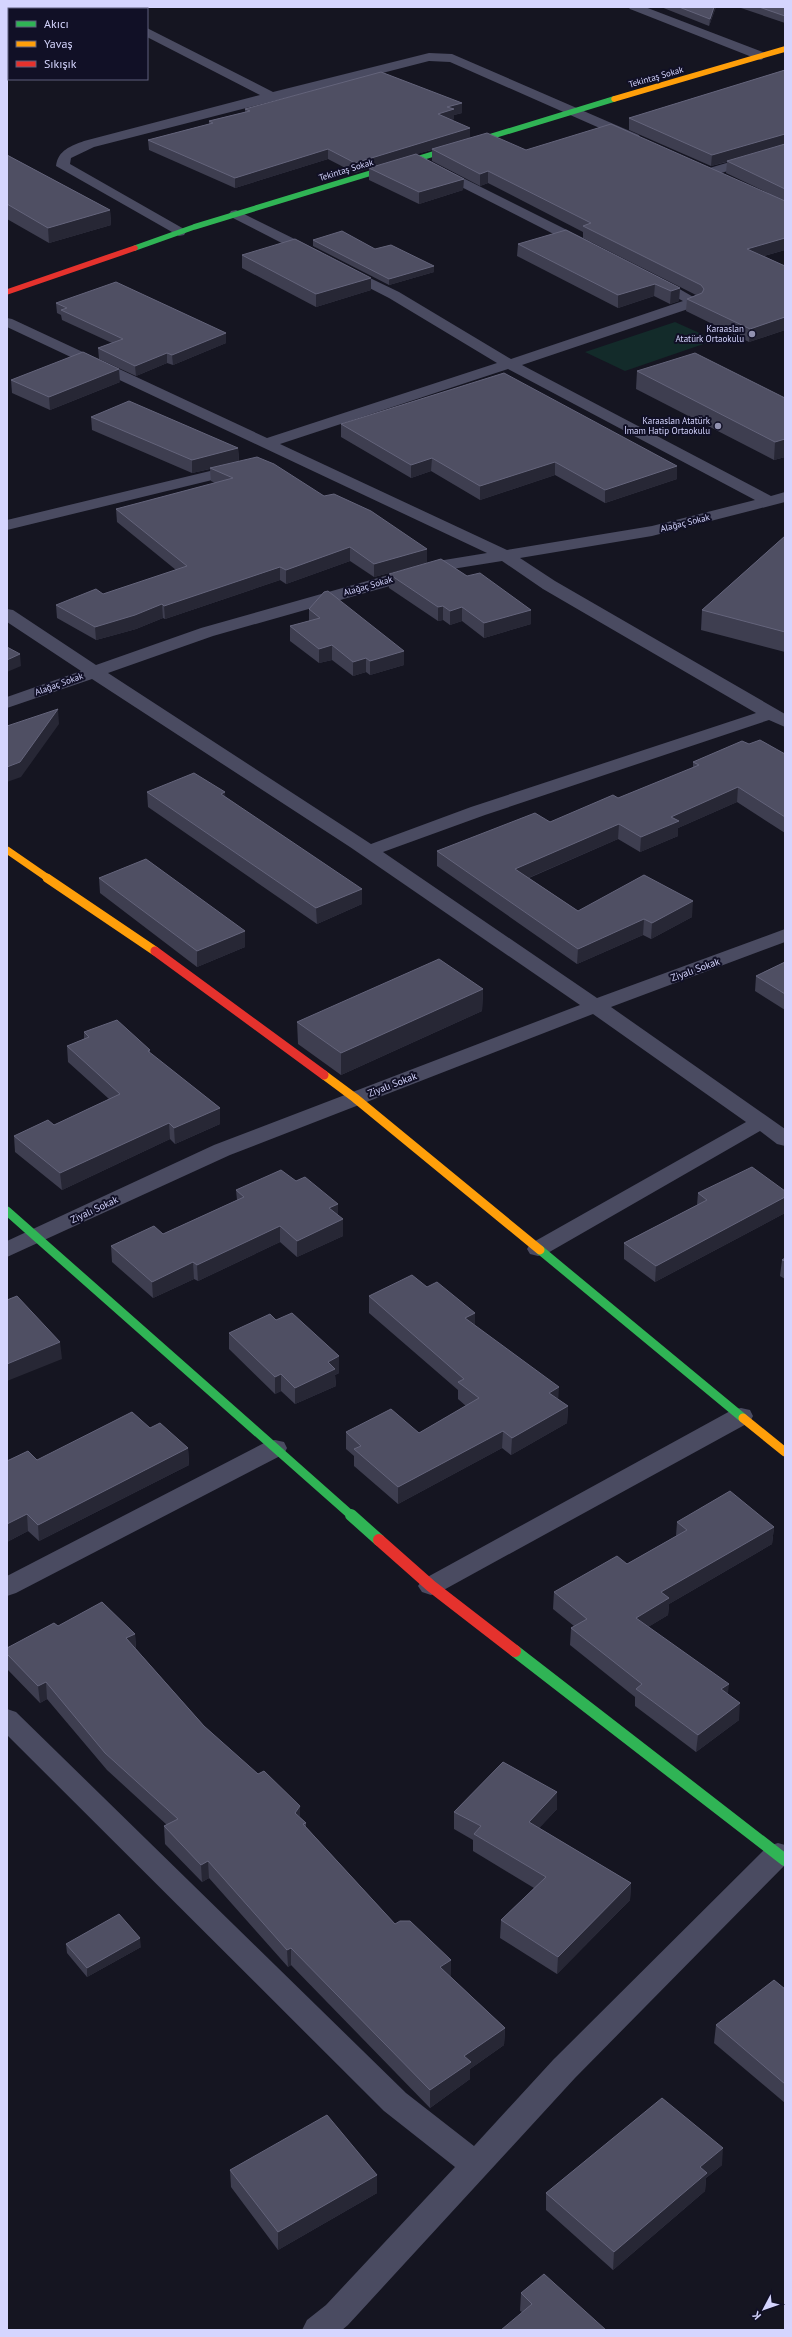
<svg xmlns="http://www.w3.org/2000/svg" width="792" height="2337" viewBox="0 0 792 2337" font-family="'PT Sans',sans-serif">
<rect width="100%" height="100%" fill="#151521"/>
<path fill="#132b2a" d="M675,322l40,18 -90,31 -40,-19z"/>
<g fill="none" stroke-linecap="round" stroke-linejoin="round">
<path fill="#4a4b61" fill-rule="evenodd" d="M11,7h20l-1,2h-20z
M92,7h15l1,2h-15z
M628,7h17l120,46 2,3 -6,4 -4,-1 -127,-50z
M147,28l126,64 156,-39 23,1 187,81 1,3 -6,4 -5,-1 -179,-79 -21,-1 -335,86 -23,11 -1,6 114,65 2,3 -2,3 -5,1 -123,-70c2,-16 15,-20 28,-25l176,-46 -113,-58z
M785,146v8l-74,22 -7,-4 2,-3z
M437,165l154,77 2,3 -7,4 -5,-1 -149,-76 -2,-3 2,-3z
M236,210l85,42 2,3 -7,4 -5,-1 -80,-41 -2,-3 2,-3z
M345,266l54,26 112,67 172,-58 -36,-19 -2,-3 2,-3h10l45,26 -2,3 -178,60 249,131 14,-4v10l-133,34 -132,22 35,23 230,133v13l-16,-7 -284,95 -102,37 214,146 188,-69v13l-174,65 174,122v17l-8,-2 -17,-13 -214,123 -8,2 -8,-2 -3,-5 3,-5 216,-122 -153,-108 -363,141 -223,102v-16l207,-96 366,-140 -230,-158 -258,-168 -85,29v-11l74,-26 -74,-49v-13l6,1 83,55 105,-37 237,-67 49,-8 -480,-226v-9l5,1 255,119 230,-75 -108,-65 -49,-25 -2,-3 2,-3zM508,369l247,131 -103,26 -145,24 -227,-106zM502,561l41,28 213,124 -285,94 -100,37 -263,-171 105,-37 233,-66z
M239,464l6,2 2,3 -2,3 -238,58v-10z
M741,1408l9,2 3,6 -3,6 -310,170 -9,3 -9,-3 -4,-6 4,-6 310,-170z
M275,1440l9,2 3,6 -3,6 -268,139 -9,3v-20l259,-134z
M7,1709l9,3 390,381 68,53 79,-86 215,-214 10,-3 7,2v20l-210,213 -227,247 -6,5h-40l5,-10 19,-15 129,-138 -71,-56 -377,-376z"/>
<path stroke="#30b455" stroke-width="5.5" d="M135,248l59,-21 420,-128"/>
<path stroke="#30b455" stroke-width="9" d="M7,1211l345,305
M540,1250l203,168"/>
<path stroke="#30b455" stroke-width="12" d="M351,1515l28,25
M515,1651l270,209"/>
<path stroke="#ff9f0a" stroke-width="5.5" d="M614,99l171,-50"/>
<path stroke="#ff9f0a" stroke-width="7" d="M7,850l42,29"/>
<path stroke="#ff9f0a" stroke-width="9" d="M47,878l108,73
M324,1075l31,23 185,152
M743,1418l42,34"/>
<path stroke="#e5322d" stroke-width="5.5" d="M7,292l128,-44"/>
<path stroke="#e5322d" stroke-width="9" d="M155,951l169,124"/>
<path stroke="#e5322d" stroke-width="12" d="M379,1540l52,46 84,65"/>
</g>
<path fill="#3e3e50" d="M661,7h55l-7,19z
M738,7h47v16z
M785,70v180l-21,6 21,10v64l-36,12 -63,-31 1,-12 9,-4 -113,-57v-6l-95,-49 -8,3 -48,-25v-11l-16,4 48,25 -1,11 -44,14 -50,-24v-12l-14,5 -27,-14 -93,29 -86,-38 -1,-10 61,-16v-3l36,-9v-3l217,-6v10l-8,2v4l-3,1 19,18 56,12 242,43 -42,-20 1,-11 -16,4 -82,-36v-12z
M7,155l103,55 1,15 -62,18 -42,-24z
M313,240l62,9 59,23 -45,13 -76,-39z
M518,244l162,44 -1,13 -9,3 -16,-8 -36,12 -101,-52z
M242,255l129,35 -55,17 -74,-39z
M56,303l170,30v10l-53,22 -6,-2 -31,13 -37,-17 -1,-11 14,-5 -50,-23 -1,-5 -4,-2z
M637,371l148,27v59l-11,3 -138,-71z
M11,380l109,2 -70,28 -38,-17z
M91,417l147,31 1,13 85,35 103,53v14l-53,14 -24,-16 -64,23 -6,-4 -115,39 -2,-1 -27,11 -40,11 -39,-22 -1,-13 47,-11 73,-24 -59,-48 -1,-13 99,-26 -4,-2 -1,-12 -18,4 -100,-43z
M341,424l336,42v13l-72,24 -50,-28 -75,25 -49,-29 -20,7 -70,-41z
M785,536v116l-84,-22 1,-20z
M389,574l78,2 64,34v14l-47,14 -22,-17 -12,4 -7,-5 -5,1 -49,-33z
M309,609l95,42v14l-34,10 -4,-3 -13,4 -21,-16 -13,3 -29,-22v-15l19,-5z
M749,744l36,10v79l-48,-31 -59,26v8l-38,16 -22,-13 -89,39 49,33 114,6 -41,22 -8,-4 -66,29 -140,-98v-15l113,-29 68,-24 75,-30v-6z
M147,792l215,97v15l-45,20 -169,-117z
M99,878l146,53v16l-48,20 -97,-74z
M785,962v48l-30,-19 1,-15z
M483,989l-1,22 -141,64 -43,-31 -1,-22z
M84,1032l66,18v3l70,55v16l-45,20 -5,-5 -108,51 -47,-38 -1,-16 40,-11 55,-26 -41,-37 -1,-16 17,-7z
M296,1181l42,23v11l5,21 -46,21 -17,-15 -82,39 -4,-2 -41,19 -41,-36 -1,-16 52,-12 74,-34 -1,-10z
M785,1191v22l-130,69 -31,-23v-16l73,-38 1,-12z
M785,1258v21l-5,-3 2,-16z
M427,1287l48,26v13l83,73 10,7 -1,17 -56,32 -9,-7 -104,56 -44,-38v-10l-8,-7v-17l73,1 47,-27 -8,-7v-9l-89,-77v-17z
M229,1333l110,40 -4,2 1,11 -41,18 -14,-13 -6,3 -46,-45z
M150,1428l38,20 1,17 -150,76 -11,-10 -21,11 30,-82z
M677,1522l97,5 -2,17 -103,60 -1,11 -20,12 80,67 11,26 -43,32 -61,-46v-9l-65,-52 1,-17 3,-2 -21,-17 1,-17 73,-28 49,-28z
M135,1634l1,15 68,77 102,97v4l89,97 110,104 -1,17 -34,24v10l-40,29 -139,-143 -3,2 -79,-89 -7,4 -37,-38 -1,-18 3,-1 -60,-55 -60,-71 -7,4 -33,-34v-21z
M557,1792v17l-18,19 92,55 -1,17 -73,74 -57,-36 1,-18 33,-32 -61,-37v-11l-19,-11v-17z
M66,1944l75,3 -54,30 -20,-24z
M785,1989v114l-71,-60 2,-18z
M722,2165l-16,13 -1,13 -92,79 -67,-60v-17z
M230,2170l147,5v18l-99,57 -47,-63z
M521,2293l85,37 -84,-18 -2,-1z"/>
<path fill="#272735" d="M714,7h2l-7,19 1,-7z
M462,103v10l-8,2v4l-16,5v-10l9,-7z
M470,128v10l-115,35v-10z
M785,134v11l-74,21 1,-11z
M328,149v10l-93,29v-10z
M488,171v12l-8,3v-12z
M464,179l-1,11 -44,14v-12z
M110,210l1,15 -62,18 -1,-15z
M785,238v12l-39,11 1,-12z
M434,266v6l-45,13v-6z
M371,278v12l-55,17v-13z
M655,284l-1,12 -36,12v-13z
M680,288l-1,13 -9,3 1,-13z
M785,317v13l-36,12 1,-13z
M226,333v10l-53,22 -1,-10z
M167,353v10l-31,13 -1,-10z
M119,369l1,13 -70,28 -1,-13z
M785,439v18l-11,3 1,-18z
M238,448l1,14 -47,11v-13z
M432,458l-1,13 -20,7v-13z
M555,462v13l-75,25v-14z
M677,466v13l-72,24v-13z
M350,547v14l-64,23v-14z
M427,549v14l-53,14v-13z
M280,567v13l-115,39 -1,-13z
M162,604l1,14 -27,11 -40,11 -1,-13z
M443,606v14l-5,1v-14z
M462,607v14l-12,4v-14z
M531,610v14l-47,14v-15z
M332,645v15l-13,3v-14z
M404,651v14l-34,10v-14z
M20,654l1,12 -14,6v3v-15z
M366,658v14l-13,4v-14z
M58,709l1,15 -38,53 -14,5v-15z
M738,787l-1,15 -59,26v8l-38,16 1,-15 30,-20z
M225,792l1,15 -5,-13z
M619,824l-1,15 -104,45 1,-15z
M362,889v15l-45,20 -1,-16z
M693,901l-1,16 -41,22 1,-16z
M644,919l-1,16 -66,29 1,-15z
M245,931v16l-48,20v-16z
M483,989l-1,22 -141,64v-22z
M220,1108v16l-45,20 -1,-16z
M169,1123l1,16 -108,51 -2,-17z
M785,1197v16l-130,69 1,-16z
M338,1204v16l-9,-12z
M343,1219v17l-46,21v-16z
M280,1226v16l-82,39 -1,-16z
M193,1262l1,17 -41,19 -1,-16z
M475,1313v16l-10,-11z
M60,1342l2,17 -55,22v-17z
M339,1356v17l-4,2 1,11 -41,18v-16l33,-26z
M281,1374v17l-6,3v-17z
M559,1387l-1,17 -9,-11z
M568,1406l-1,17 -56,32 1,-17z
M503,1431l-1,17 -104,56v-17z
M188,1448l1,17 -150,76 -1,-16z
M27,1514l1,17 -21,11v-18z
M774,1527l-2,17 -103,60 -1,11 -33,20 1,-17 25,-26z
M135,1634l1,17 -10,-13z
M46,1682l1,17 -7,4 -2,-17z
M729,1684l-2,18 -6,-13z
M740,1703l-1,17 -43,32 2,-17z
M557,1792v17l-28,30v-17z
M300,1806v18l-5,-11z
M208,1861l1,17 -7,4 -1,-17z
M631,1883l-1,17 -73,74 1,-17z
M140,1938l1,9 -54,30v-9z
M291,1948v17l-3,2 -1,-17z
M451,1960v17l-11,-10z
M505,2028l-1,17 -34,24v10l-40,29v-18l34,-34z
M723,2148l-1,17 -16,13 -1,13 -92,79 1,-18 86,-85z
M377,2175v18l-99,57v-18z"/>
<path fill="#4f4f63" stroke="#64647b" d="M679,7h35l-4,12z
M759,7h26v9z
M785,70v64l-73,21 -83,-37z
M381,72l81,31 -15,4 7,2 -16,5 32,14 -115,35 -27,-14 -93,29 -87,-38 65,-17 -4,-2 41,-10 -5,-2z
M611,124l174,77v37l-38,11 38,17v51l-35,12 -63,-30 15,-6 2,-4 -3,-4 -118,-59 8,-3 -103,-52 -8,3 -48,-25 55,-16 39,17z
M785,144v45l-58,-28z
M416,154l48,25 -45,13 -50,-24z
M7,155l103,55 -62,18 -41,-24z
M566,230l114,58 -9,3 -16,-7 -37,11 -100,-51z
M342,231l33,18 16,-4 43,21 -45,13 -76,-39z
M295,239l76,39 -55,16 -74,-39z
M116,282l110,51 -54,22 -5,-2 -32,13 -37,-18 25,-9 -62,-29 6,-2 -11,-5z
M83,352l36,17 -70,28 -38,-17z
M695,353l90,45v41l-10,3 -138,-71z
M504,373l173,93 -72,24 -50,-28 -75,24 -48,-28 -21,7 -70,-41z
M129,401l109,47 -46,12 -101,-43z
M257,457l17,7 50,32 10,-2 37,17 56,38 -53,15 -24,-17 -64,23 -6,-3 -116,39 -2,-2 -27,11 -40,12 -39,-22 40,-16 7,5 84,-28 -71,-57 117,-31 -23,-10z
M785,536v96l-83,-22z
M441,559l26,17 13,-3 51,37 -47,13 -22,-16 -12,4 -7,-5 -5,1 -49,-33z
M328,591l76,60 -34,10 -4,-3 -13,4 -21,-17 -13,4 -29,-23 30,-8 -11,-9 15,-17z
M7,647l13,7 -13,6z
M58,709l-38,53 -13,5v-41z
M760,740l25,14v63l-47,-30 -67,30 8,4 -38,16 -22,-13 -104,45 63,42 66,-36 49,26 -41,22 -8,-4 -66,30 -141,-98 98,-38 15,9 63,-27 5,3 81,-33 -6,-3 49,-21 7,3z
M194,773l31,19 -4,2 141,95 -46,19 -169,-116z
M146,859l99,72 -48,20 -98,-73z
M439,959l44,30 -142,64 -44,-31z
M785,962v32l-29,-18z
M117,1020l33,30 -2,1 72,57 -46,20 -5,-5 -109,50 -46,-37 34,-16 6,5 66,-31 -53,-48 22,-9 -5,-5z
M752,1167l33,24v6l-129,69 -32,-23 83,-43 -9,-7z
M281,1170l15,11 9,-4 33,27 -9,4 14,11 -46,22 -17,-15 -83,39 -4,-3 -41,20 -41,-36 43,-20 9,8 81,-37 -8,-7z
M785,1258v3l-3,-1z
M412,1275l15,12 10,-5 38,31 -10,5 94,69 -10,6 19,13 -56,32 -9,-7 -105,56 -44,-38 7,-3 -15,-14 45,-23 28,24 60,-35 -21,-16 6,-3 -95,-83z
M17,1296l43,46 -53,22v-64z
M292,1313l47,43 -11,6 7,7 -40,19 -14,-14 -6,3 -46,-44 41,-19 6,6z
M132,1412l18,16 10,-5 28,25 -150,77 -11,-11 -20,10v-63l21,-10 9,9z
M730,1491l44,36 -113,65 8,6 -33,20 93,66 -8,5 19,14 -42,32 -62,-46 6,-5 -71,-56 16,-9 -33,-27 63,-36 10,8 60,-34 -10,-8z
M102,1602l33,32 -9,4 78,88 54,48 6,-3 36,35 -5,7 11,10 -3,1 92,100 5,-3h10l41,39 -11,7 65,61 -41,28 7,6 -41,28 -139,-142 -4,2 -79,-89 -7,4 -37,-39 14,-7 -73,-66 -59,-71 -8,4 -31,-32v-6l47,-25 4,3z
M503,1762l54,30 -28,30 102,61 -73,74 -57,-37 45,-43 -72,-43 7,-8 -27,-14z
M119,1914l21,24 -53,30 -21,-24z
M774,1980l11,9v95l-69,-59z
M662,2098l61,50 -23,19 7,6 -93,79 -68,-59z
M327,2115l50,60 -99,57 -48,-62z
M544,2274l62,56h-105l31,-26 -11,-11z"/>
<g fill="#9292b1" stroke="#111026" stroke-width="1.5">
<circle cx="752" cy="334" r="4"/>
<circle cx="718" cy="426" r="4"/>
</g>
<g text-anchor="middle" stroke-width="4" stroke-linejoin="round" paint-order="stroke">
<g font-size="9" fill="#d5d5fe" stroke="#111026">
<text transform="translate(656 77) rotate(-16)" y="3">Tekintaş Sokak</text>
<text transform="translate(346 170) rotate(-17)" y="3">Tekintaş Sokak</text>
<text transform="translate(685 523) rotate(-14)" y="3">Alağaç Sokak</text>
<text transform="translate(368 586) rotate(-16)" y="3">Alağaç Sokak</text>
<text transform="translate(59 684) rotate(-20)" y="3">Alağaç Sokak</text>
</g>
<g font-size="9" fill="#d5d5fe" stroke="#111026" text-anchor="end">
<text x="744" y="332">Karaaslan<tspan x="744" dy="10">Atatürk Ortaokulu</tspan></text>
<text x="710" y="424">Karaaslan Atatürk<tspan x="710" dy="10">İmam Hatip Ortaokulu</tspan></text>
</g>
<g font-size="10" fill="#d5d5fe" stroke="#111026">
<text transform="translate(695 969) rotate(-20)" y="4">Ziyalı Sokak</text>
<text transform="translate(392 1084) rotate(-21)" y="4">Ziyalı Sokak</text>
<text transform="translate(94 1209) rotate(-25)" y="4">Ziyalı Sokak</text>
</g>
</g>
<rect width="792" height="2337" fill="none" stroke="#d5d5fe" stroke-width="16"/>
<rect x="8" y="8" width="140" height="72" fill="#111026" stroke="#5f5f7c"/>
<rect x="16" y="21" width="20" height="6" fill="#30b455" stroke="#5f5f7c"/>
<text x="44" y="28" font-size="12" fill="#d5d5fe">Akıcı</text>
<rect x="16" y="41" width="20" height="6" fill="#ff9f0a" stroke="#5f5f7c"/>
<text x="44" y="48" font-size="12" fill="#d5d5fe">Yavaş</text>
<rect x="16" y="61" width="20" height="6" fill="#e5322d" stroke="#5f5f7c"/>
<text x="44" y="68" font-size="12" fill="#d5d5fe">Sıkışık</text>
<g transform="translate(764 2309) rotate(229)" stroke="#111026" stroke-width="3" paint-order="stroke">
<path d="M0-3L7 15L0 10L-7 15Z" fill="#d5d5fe"/>
<text y="-6" font-size="11" font-weight="bold" text-anchor="middle" fill="#d5d5fe">K</text>
</g>
</svg>
